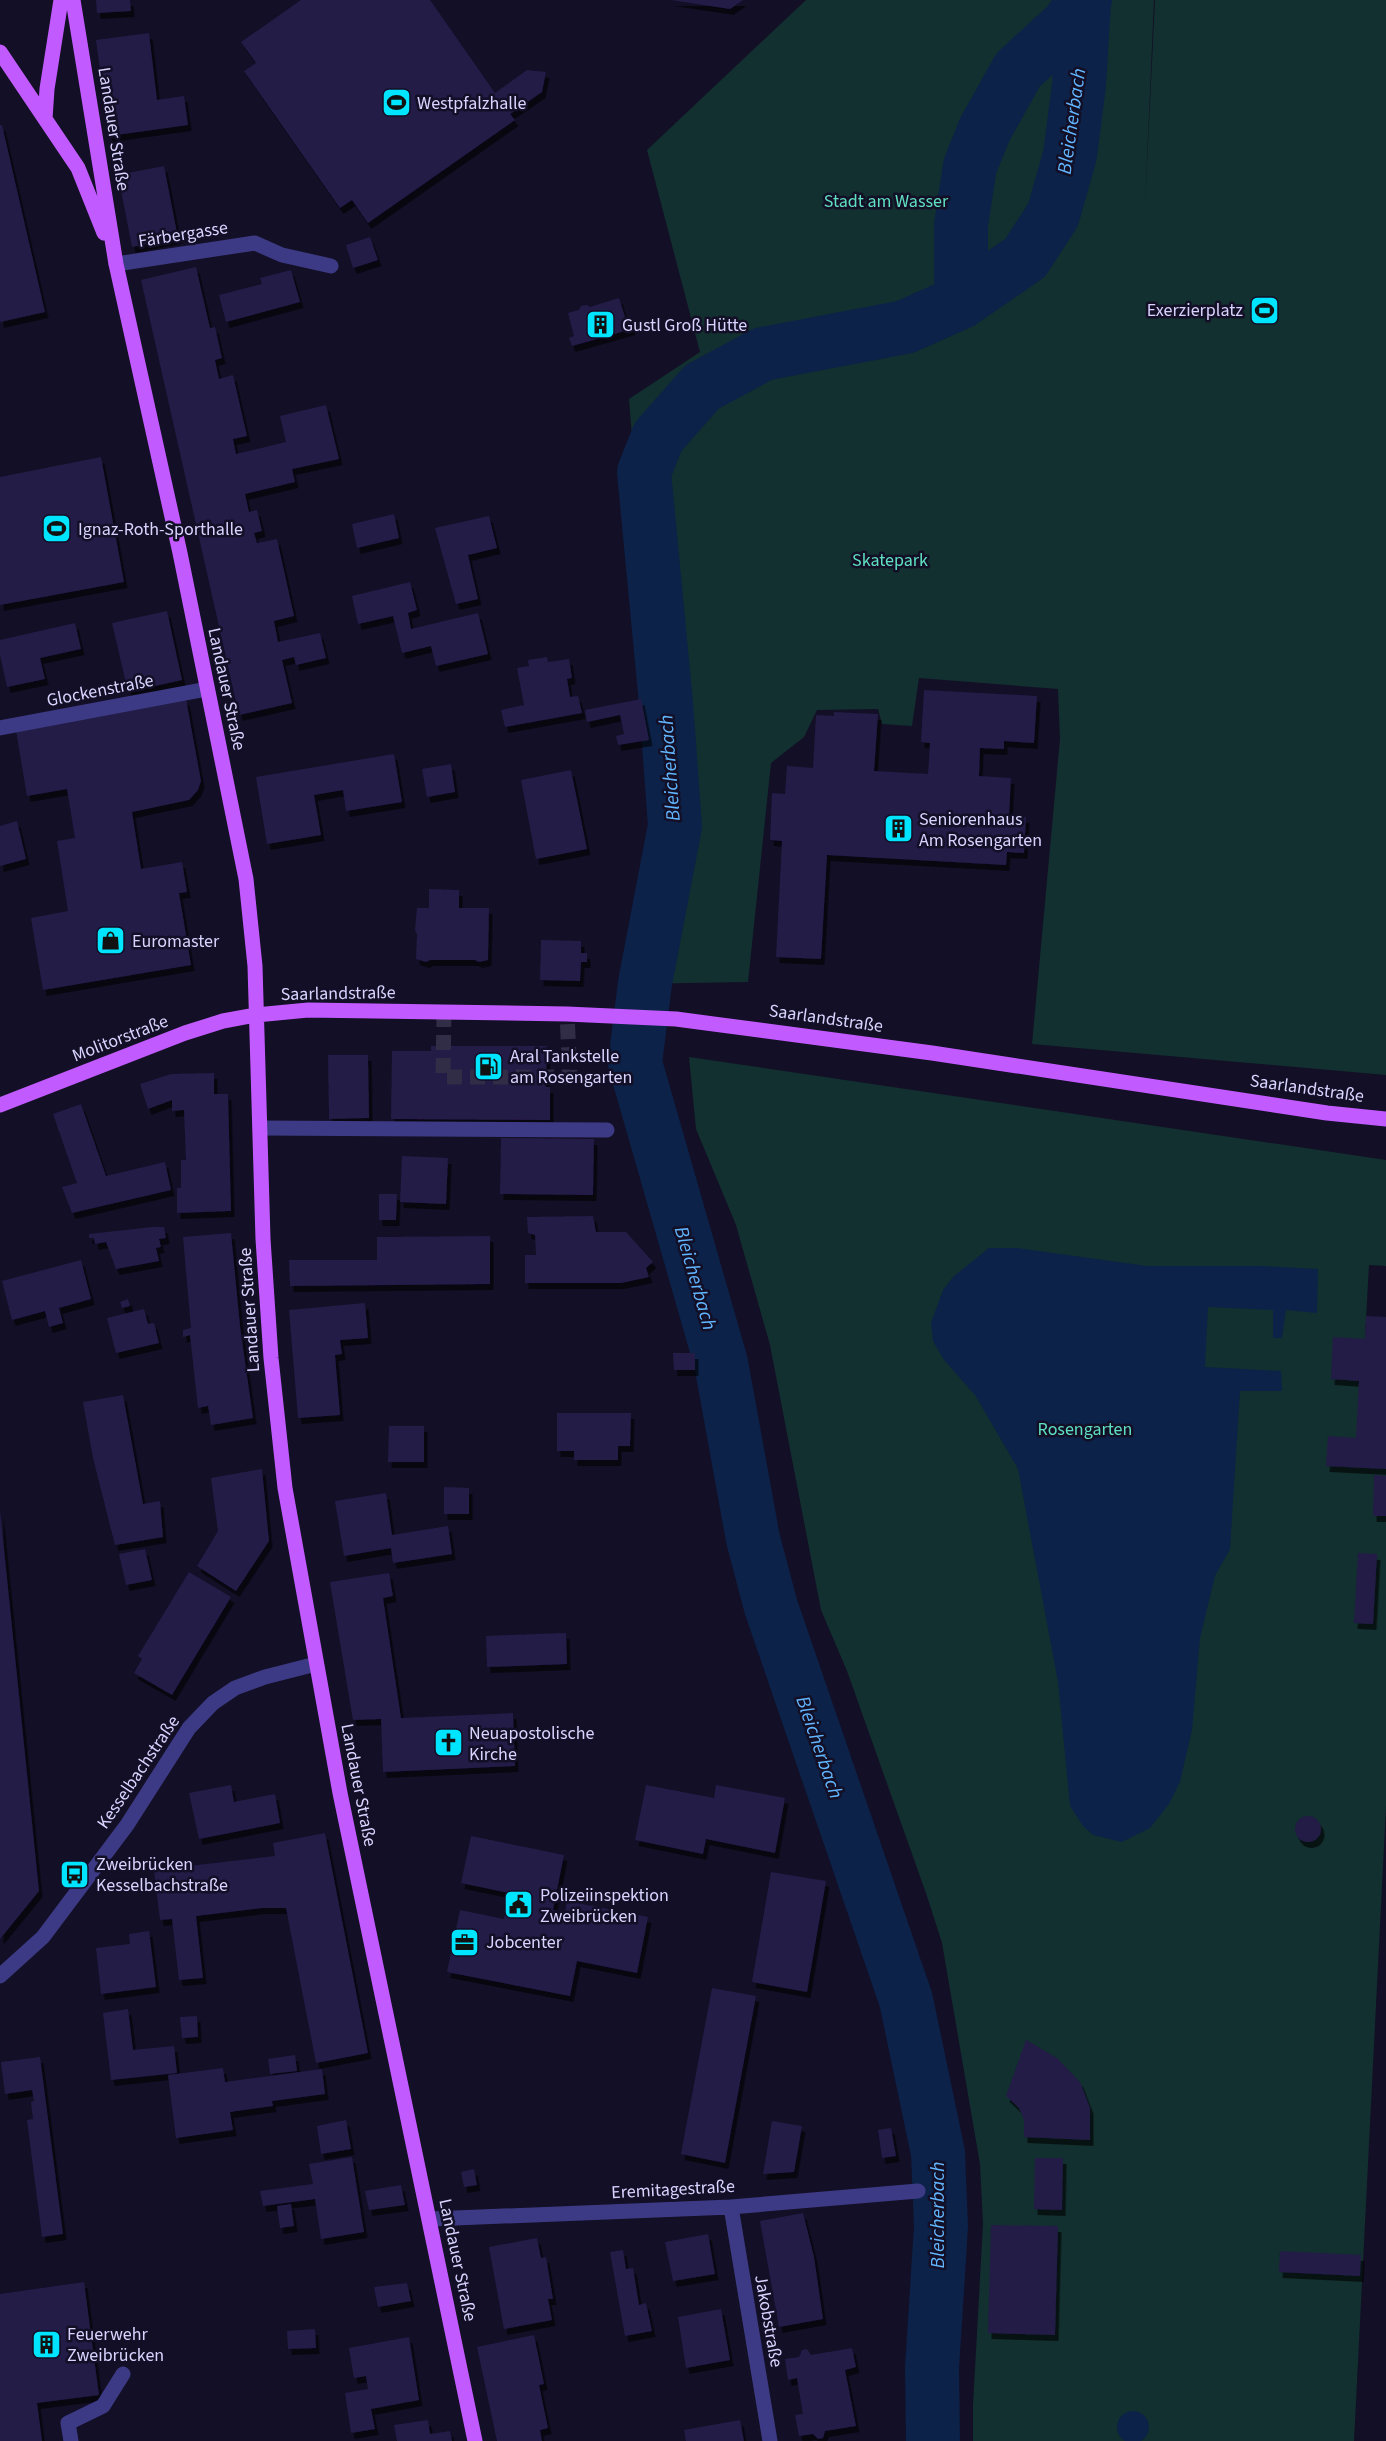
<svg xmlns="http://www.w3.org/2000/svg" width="1386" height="2441" viewBox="0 0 1386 2441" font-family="'Source Sans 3',sans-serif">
<defs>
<filter id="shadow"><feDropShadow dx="3.5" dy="6" stdDeviation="0" flood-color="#0009"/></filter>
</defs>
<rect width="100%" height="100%" fill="#130f26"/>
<path fill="#12302f" d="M806,0h348l-9,206 10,-206h231v1075l-354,-31 28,-305 -2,-50 -139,-11 -7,48 -30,-2 -4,-15 -61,1 -13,27 -33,26 -23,219 -116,2 27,-122 3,-87 -12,-110 -21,-266 71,-47 -53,-202z
M689,1057l697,103v106l-17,-1 -4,73 21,101v368l-32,634h-381v-36l10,-181 -3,-60 -38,-221 -15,-47 -80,-225 -26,-61 -51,-265 -34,-120 -40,-96z"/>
<path fill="#0c2248" d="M989,1248h28l130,18h115l56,3 -1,44 -31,-3 -4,28h-9v-28l-65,-3 -3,60 76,4 1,20h-42l-10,158 -15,27 -15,62 -8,92 -12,52 -11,22 -19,24 -28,14 -29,-7 -10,-9 -13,-20 -12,-124 -40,-213 -43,-74 -31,-35 -11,-19 -2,-18 12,-33 11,-14z
M1117 2427a16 16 0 1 1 32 0a16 16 0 1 1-32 0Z"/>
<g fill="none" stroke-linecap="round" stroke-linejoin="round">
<path stroke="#0c2248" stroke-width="54" d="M961,302l64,-44 28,-43 17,-60 9,-70 5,-81
M933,2441l-1,-73 9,-142 -3,-73 -32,-153 -135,-393 -18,-68 -32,-176 -86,-300 10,-80 30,-157 -9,-123 -22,-231 14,-35 44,-50 61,-33 142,-27 56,-25v-77l9,-59 15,-37 33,-59 50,-46 17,-24"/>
</g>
<path fill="#241b47" filter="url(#shadow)" d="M96,0h34l1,11 -34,2z
M301,0h129l65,93 32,-23 19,2 -4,20 -32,22 5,6 -147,103 -16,-23 -12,8 -96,-137 12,-8 -15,-21z
M671,0h72l-13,9z
M149,33l8,67 27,-4 4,29 -79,11 -13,-96z
M0,125h2l43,187 -45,10z
M164,166l14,72 -46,9 -14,-72z
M370,237l8,23 -25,8 -7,-23z
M196,267l14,61 5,-1 7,31 -7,2 4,19 14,-4 14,61 -14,3 3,15 50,-12 -6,-26 46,-11 13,54 -47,10 3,13 -50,12 4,18 8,-2 5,21 -8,2 3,10 20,-4 17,77 -20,5 4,21 42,-9 6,25 -30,7 -2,-8 -12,3 10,43 -53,12 -98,-435z
M291,270l9,32 -74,20 -7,-27 43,-11 -2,-6z
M619,298l7,22h3l3,9 -60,17 -3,-8 5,-2 -6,-23 11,-3 2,-4 6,-1 3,2z
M101,457l23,125 -124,23v-128z
M394,514l5,24 -42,10 -5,-24z
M489,516l8,32 -29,7 10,44 -22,5 -21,-76z
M410,582l7,28 -9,3 3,16 67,-16 10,41 -52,12 -5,-20 -29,7 -9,-37 -35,8 -6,-28z
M167,611l15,69 -54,12 -16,-69z
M75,623l6,26 -41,9 5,21 -38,8 -7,-32v-15z
M547,657l1,5 21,-3 3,19 -5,1 3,18 8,-1 4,17 -77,14 -4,-17 23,-5 -7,-37 12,-2 -1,-6z
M924,690l113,6 -3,47 -30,-2v8l-24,-1 -1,28 32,2 -2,38 17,1 -2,36 -17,-1 -1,13 -179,-10 -6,104 -45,-2 6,-116 -12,-1 2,-47 13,1 2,-28 26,2 3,-53 18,1v-4l44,2 -4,57 54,3 2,-31 -9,-1z
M186,699l15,82 -3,9 -9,10 -57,12 9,57 41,-7 5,30 -8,1 12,72 -148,25 -12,-72 37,-7 -11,-70 18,-3 -8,-49 -40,7 -11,-66z
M641,699l8,41 -31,5 -2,-9 8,-2 -4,-19 -33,7 -2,-12z
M394,754l8,48 -56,9 -3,-21 -29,5 7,40 -54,9 -11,-67z
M451,764l4,28 -28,5 -5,-28z
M571,770l16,79 -51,10 -15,-79z
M17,821l9,38 -26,7v-40z
M429,889l30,1v18h30l-1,52 -9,2 -4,-2h-45l-4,2 -10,-3 1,-25 -2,-4 2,-22h12z
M541,940l40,1v12h6v9h-6l-1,19 -40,-1z
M431,1046h116l-1,41h4v33l-159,-1 1,-68h39z
M328,1055h40l1,63 -40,1z
M214,1073v21h14l3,117 -54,2v-25h4v-28h5l-2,-50 -12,1v-11l-24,9 -8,-25 31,-10z
M81,1104l25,72 59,-14 6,28 -99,23 -10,-26 15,-4 -24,-69z
M501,1138l93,1 -1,56 -93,-1z
M402,1156l46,2 -2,46 -46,-2z
M379,1194h18l-1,26h-17z
M593,1216l3,16h30l27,30 -7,6 3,9 -28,6h-96v-28h11l-1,-20 -7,-2 -1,-16z
M152,1227h12l2,11 -7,1 2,8 -5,1 3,13 -43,8 -10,-27 -11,2 -1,-6h-5v-4z
M231,1233l9,93 13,92 -42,7 -3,-19 -10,2 -8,-73 -7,2v-7l8,-2 -8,-91z
M490,1236v48l-200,2 -1,-26h88v-23z
M81,1260l10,39 -32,9 4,15 -14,4 -4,-16 -33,9 -10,-39z
M128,1299l2,7 -8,2 -2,-6z
M365,1303l3,35 -28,2 2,14 -7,1 5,60 -42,3 -9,-108z
M144,1309l4,15 6,-1 5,20 -43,10 -9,-35z
M1366,1316l20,1v152l-60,-3 2,-30 28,2 3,-57 -28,-2 2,-42 32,2z
M673,1353h22v17h-21z
M123,1395l20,109 17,-3 3,36 -48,8 -22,-87 -10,-56z
M557,1413h74l-1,33h-12v14h-44v-9h-17z
M389,1426h35v36h-36z
M262,1469l7,72 -33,50 -39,-25 21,-35 -7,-53z
M1374,1475l12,1v40h-13z
M444,1487l25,1v26h-25z
M386,1493l6,42 56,-9 4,28 -59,9 -2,-15 -47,8 -9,-55z
M0,1510l39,381 -39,48z
M145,1549l7,31 -26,5 -7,-31z
M1358,1553l19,1 -4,70 -19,-1z
M189,1572l42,25 -59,98 -38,-22 8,-14 -4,-3z
M389,1573l4,23 -10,2 18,120 112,-5 2,53 -132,6 -2,-53 -28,1 -23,-138z
M566,1633l1,31 -80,3 -1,-31z
M231,1785l3,17 41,-8 5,29 -81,16 -10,-46z
M646,1785l68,13 2,-13 69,13 -10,55 -69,-14 -3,15 -68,-14z
M1295 1829a13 13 0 1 1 26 0a13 13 0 1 1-26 0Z
M325,1833l43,220 -52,10 -30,-155h-24l-66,8 7,62 -24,2 -7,-61 -12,1 -6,-50 121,-14 -2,-13z
M471,1836l93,19 -11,55 12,2 2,-11 81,16 -11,56 -60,-12 -7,35 -123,-24 13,-62 44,9 5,-26 -48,-10z
M771,1872l55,9 -19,111 -55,-10z
M149,1931l7,56 -55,7 -5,-46 34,-4 -1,-10z
M712,1988l44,8 -31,167 -44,-9z
M128,2009l5,41 41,-4 3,27 -66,7 -8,-67z
M197,2016l1,21 -16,1 -2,-21z
M1026,2040l31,18 23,24 10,26v32l-66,-3v-17l-5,-12 -13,-12z
M295,2055l2,16 -27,3 -2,-15z
M40,2057l23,177 -21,3 -15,-117 6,-1 -2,-17 3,-1 -2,-11 -27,4 -4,-32z
M223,2068l2,14 97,-13 3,25 -53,7 1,5 -43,6 3,18 -57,8 -8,-63z
M346,2120l5,29 -30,5 -4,-28z
M772,2121l30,5 -8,46 -31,2z
M891,2128l5,28 -14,2 -4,-28z
M352,2157l12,75 -43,7 -6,-40 -52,7 -3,-15 53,-7 -4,-20z
M1035,2158h28l-1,52 -28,-1z
M474,2169l3,16 -13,2 -3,-15z
M401,2185l4,20 -36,5 -4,-19z
M291,2204l3,22 -14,2 -3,-22z
M803,2213l11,44 9,62 -44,8 -19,-106z
M991,2225l67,1 -3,109 -67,-2z
M708,2234l7,40 -42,7 -8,-39z
M537,2238l4,20 5,-1 7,42h-5l4,21 -48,9 -15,-82z
M623,2250l3,19 7,-1 6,37 7,-2 6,28 -27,5 -15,-84z
M1280,2251l81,4 -1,21 -81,-4z
M84,2282l15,113 -62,8 5,38h-42v-147z
M407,2283l4,18 -33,6 -4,-20z
M721,2309l9,51 -44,8 -8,-51z
M315,2329l1,19 -28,1 -1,-18z
M534,2335l10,49 -5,1 9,43 -8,2 2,11h-45l-20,-94z
M409,2337l10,63 -48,9 4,20 -24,4 -6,-40 23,-4 -2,-13 -12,2 -5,-30z
M852,2348l4,19 -11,3 11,56 -31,5 -2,7 -5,1 -5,-5 -14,2 -4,-21 8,-1 -6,-36 -9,2 -3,-21 14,-2 3,-7 5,-1 4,6z
M428,2420l2,14 20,-3 2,10h-55l-3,-16z
M740,2420l4,21h-58l-2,-11z"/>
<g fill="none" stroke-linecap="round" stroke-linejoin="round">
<path stroke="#312d47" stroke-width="15" stroke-dasharray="15 8" stroke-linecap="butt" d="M444,1012l-1,65h127l-3,-63"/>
<path stroke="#3d3a85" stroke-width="15" d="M116,264l139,-21 27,12 49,11
M0,728l207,-39
M260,1128l347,2
M0,1976l43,-39 84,-112 62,-97 24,-25 22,-15 30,-11 51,-13
M731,2207l39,234
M430,2219l301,-12 187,-16
M71,2441l-3,-18 35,-17 20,-32"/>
<path stroke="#c25bff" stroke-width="15" d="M73,0l43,264 64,289 66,326 9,87 8,273 8,119 14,130 55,305 135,648
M0,52l78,116 26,65
M45,119l2,-30 14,-89
M0,1105l185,-72 38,-12 33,-6 52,-5 259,4 109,5 256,34 395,60 59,6"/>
</g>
<defs>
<symbol id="stadium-square" viewBox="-11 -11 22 22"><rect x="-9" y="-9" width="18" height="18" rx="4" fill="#00e5ff" stroke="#130f26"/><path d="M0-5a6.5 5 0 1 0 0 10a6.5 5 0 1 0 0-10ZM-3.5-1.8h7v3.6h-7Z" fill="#111"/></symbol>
<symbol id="building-square" viewBox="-11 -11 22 22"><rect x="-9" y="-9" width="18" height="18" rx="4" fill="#00e5ff" stroke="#130f26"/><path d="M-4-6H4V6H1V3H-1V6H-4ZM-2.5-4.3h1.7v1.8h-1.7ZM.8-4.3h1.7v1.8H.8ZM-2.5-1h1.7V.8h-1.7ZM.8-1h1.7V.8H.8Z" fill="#111"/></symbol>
<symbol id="shop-square" viewBox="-11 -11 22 22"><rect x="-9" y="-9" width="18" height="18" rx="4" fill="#00e5ff" stroke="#130f26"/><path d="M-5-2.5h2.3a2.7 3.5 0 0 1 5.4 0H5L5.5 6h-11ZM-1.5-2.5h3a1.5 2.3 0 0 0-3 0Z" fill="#111"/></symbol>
<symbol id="fuel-square" viewBox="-11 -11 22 22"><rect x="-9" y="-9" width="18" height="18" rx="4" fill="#00e5ff" stroke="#130f26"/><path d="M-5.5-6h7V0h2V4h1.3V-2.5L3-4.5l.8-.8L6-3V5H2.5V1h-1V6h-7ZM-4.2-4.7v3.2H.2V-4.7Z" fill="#111"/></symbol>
<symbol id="church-square" viewBox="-11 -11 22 22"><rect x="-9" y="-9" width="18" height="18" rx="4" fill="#00e5ff" stroke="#130f26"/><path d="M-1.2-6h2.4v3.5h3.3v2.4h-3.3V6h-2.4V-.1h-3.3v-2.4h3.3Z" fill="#111"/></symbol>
<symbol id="bus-square" viewBox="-11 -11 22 22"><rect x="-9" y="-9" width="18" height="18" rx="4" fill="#00e5ff" stroke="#130f26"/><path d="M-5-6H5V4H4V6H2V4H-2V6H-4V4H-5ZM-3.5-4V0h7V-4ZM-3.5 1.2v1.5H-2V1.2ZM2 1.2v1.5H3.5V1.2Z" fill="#111"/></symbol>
<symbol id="civic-square" viewBox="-11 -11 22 22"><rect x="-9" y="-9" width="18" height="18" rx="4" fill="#00e5ff" stroke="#130f26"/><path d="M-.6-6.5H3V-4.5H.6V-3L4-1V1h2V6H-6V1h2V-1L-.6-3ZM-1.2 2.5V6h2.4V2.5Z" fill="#111"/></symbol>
<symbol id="office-square" viewBox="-11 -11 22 22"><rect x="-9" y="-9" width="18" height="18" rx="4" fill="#00e5ff" stroke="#130f26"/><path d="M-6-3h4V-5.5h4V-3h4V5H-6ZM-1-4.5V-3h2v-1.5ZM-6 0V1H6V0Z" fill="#111"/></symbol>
</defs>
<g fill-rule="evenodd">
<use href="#stadium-square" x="380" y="86" width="33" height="33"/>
<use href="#stadium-square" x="1248" y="294" width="33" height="33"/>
<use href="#building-square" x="584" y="308" width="33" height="33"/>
<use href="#stadium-square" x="40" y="512" width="33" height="33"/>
<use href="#building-square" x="882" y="812" width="33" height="33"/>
<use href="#shop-square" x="94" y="924" width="33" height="33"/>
<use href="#fuel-square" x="472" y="1050" width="33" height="33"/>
<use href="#church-square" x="432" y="1726" width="33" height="33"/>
<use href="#bus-square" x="58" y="1858" width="33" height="33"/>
<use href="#civic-square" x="502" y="1888" width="33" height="33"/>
<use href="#office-square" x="448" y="1926" width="33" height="33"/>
<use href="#building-square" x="30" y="2328" width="33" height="33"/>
</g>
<g text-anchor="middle" stroke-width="5" stroke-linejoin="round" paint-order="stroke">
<g font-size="18" fill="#d9d4ff" stroke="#130f26" text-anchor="start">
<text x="417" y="109">Westpfalzhalle</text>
<text x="1243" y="316" text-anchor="end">Exerzierplatz</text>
<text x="622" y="331">Gustl Groß Hütte</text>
<text x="78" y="535">Ignaz-Roth-Sporthalle</text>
<text x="919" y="825">Seniorenhaus<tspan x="919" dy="21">Am Rosengarten</tspan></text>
<text x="132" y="947">Euromaster</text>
<text x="510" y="1062">Aral Tankstelle<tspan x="510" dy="21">am Rosengarten</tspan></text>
<text x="469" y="1739">Neuapostolische<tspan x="469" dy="21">Kirche</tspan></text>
<text x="96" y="1870">Zweibrücken<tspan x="96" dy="21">Kesselbachstraße</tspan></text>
<text x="540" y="1901">Polizeiinspektion<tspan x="540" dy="21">Zweibrücken</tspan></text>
<text x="486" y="1948">Jobcenter</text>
<text x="67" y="2340">Feuerwehr<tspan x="67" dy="21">Zweibrücken</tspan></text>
</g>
<g font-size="18" fill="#d9d4ff" stroke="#130f26">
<text transform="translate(114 129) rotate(81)" y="6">Landauer Straße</text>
<text transform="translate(183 234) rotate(-9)" y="6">Färbergasse</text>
<text transform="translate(227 689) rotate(78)" y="6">Landauer Straße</text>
<text transform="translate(100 690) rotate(-11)" y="6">Glockenstraße</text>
<text transform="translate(338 993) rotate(-1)" y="6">Saarlandstraße</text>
<text transform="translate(826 1018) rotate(8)" y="6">Saarlandstraße</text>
<text transform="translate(120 1038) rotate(-21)" y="6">Molitorstraße</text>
<text transform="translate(1307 1088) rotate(8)" y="6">Saarlandstraße</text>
<text transform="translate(249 1310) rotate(-94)" y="6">Landauer Straße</text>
<text transform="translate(138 1772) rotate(-56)" y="6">Kesselbachstraße</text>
<text transform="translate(359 1785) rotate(79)" y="6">Landauer Straße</text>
<text transform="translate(673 2189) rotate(-3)" y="6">Eremitagestraße</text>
<text transform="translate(458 2260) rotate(78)" y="6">Landauer Straße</text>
<text transform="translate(769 2321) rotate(80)" y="6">Jakobstraße</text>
</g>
<g font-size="18" fill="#5fe0c0" stroke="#130f26">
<text x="886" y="207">Stadt am Wasser</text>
<text x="890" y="566">Skatepark</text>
<text x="1085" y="1435">Rosengarten</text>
</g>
<g font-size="20" font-style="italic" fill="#62b6ff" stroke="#130f26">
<text transform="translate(1071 121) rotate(-82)" y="7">Bleicherbach</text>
<text transform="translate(669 768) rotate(-94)" y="7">Bleicherbach</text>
<text transform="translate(696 1278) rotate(74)" y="7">Bleicherbach</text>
<text transform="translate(820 1747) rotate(71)" y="7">Bleicherbach</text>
<text transform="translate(937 2215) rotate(-90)" y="7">Bleicherbach</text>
</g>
</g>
</svg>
